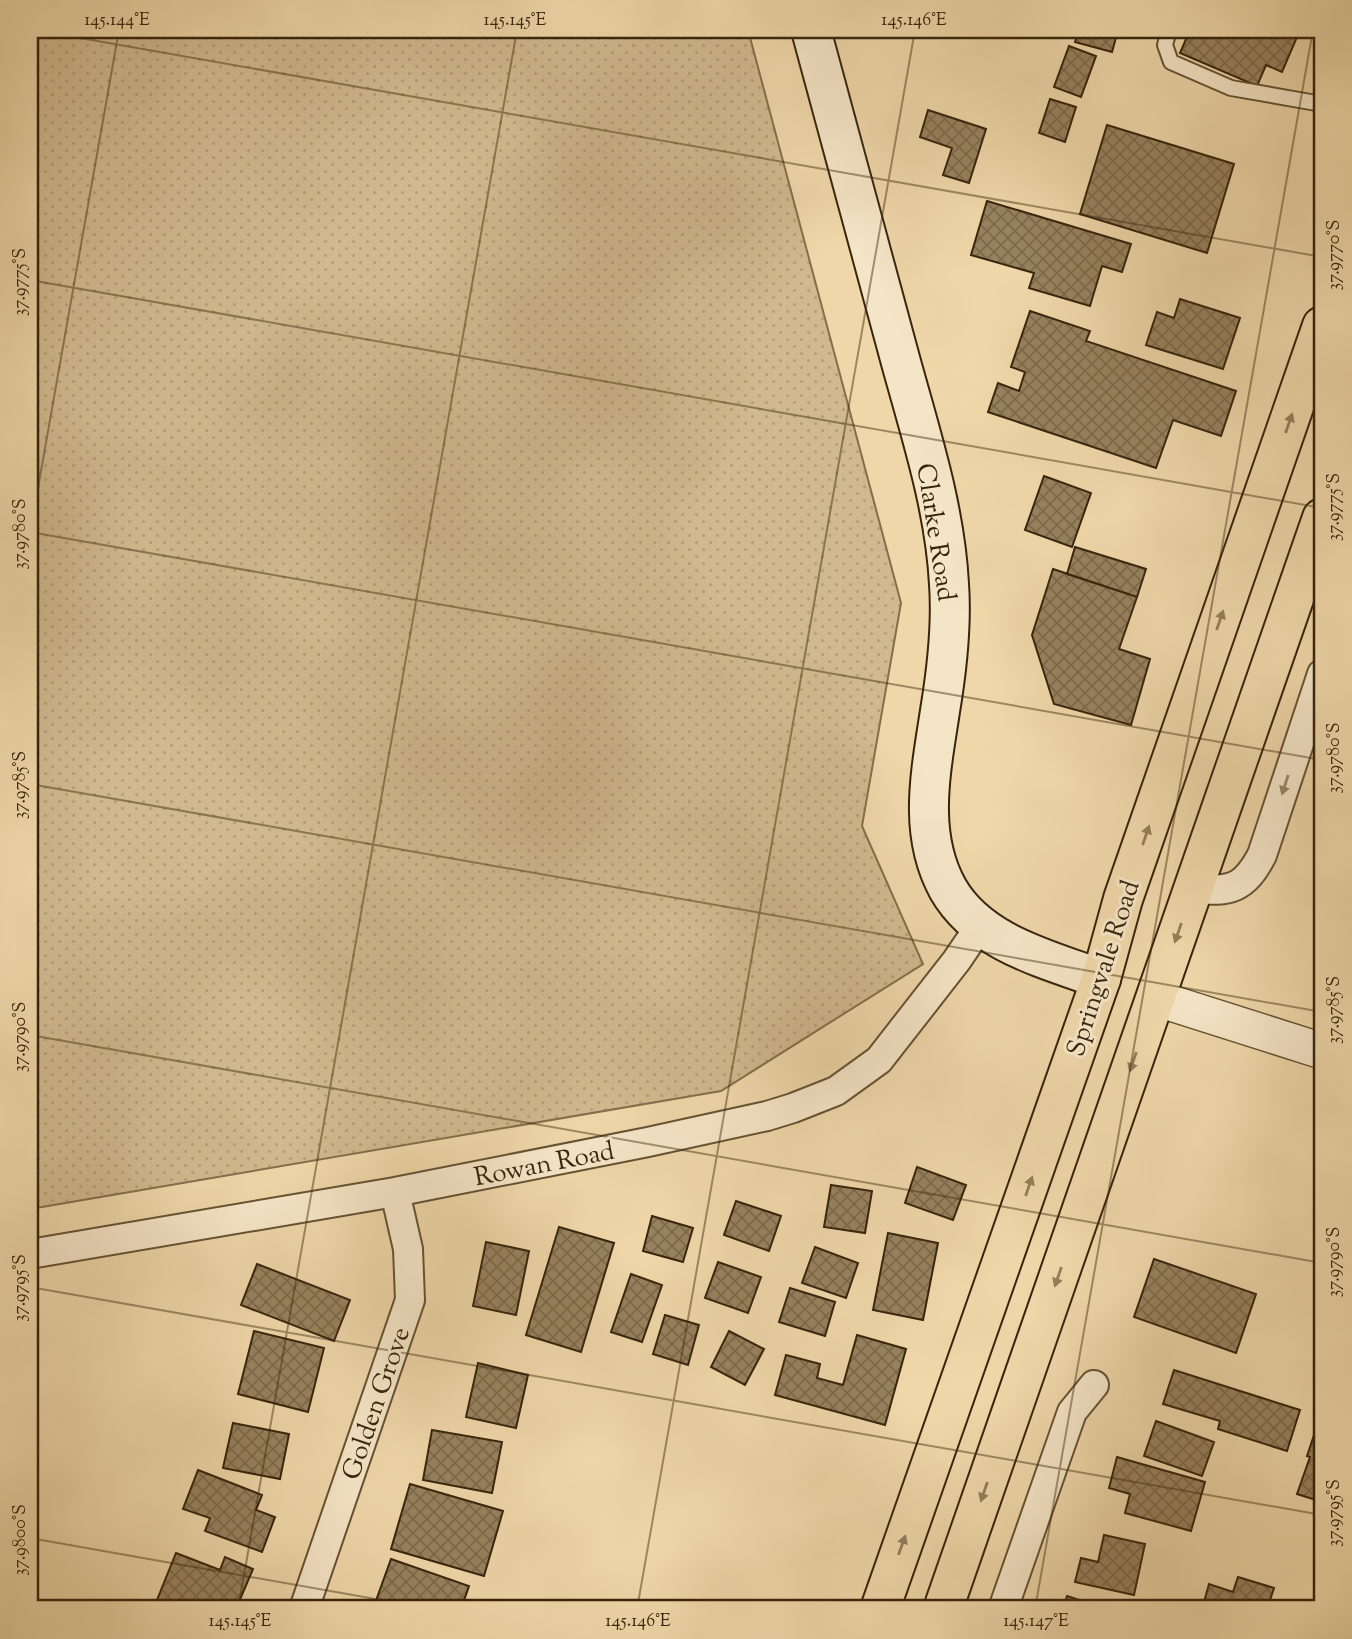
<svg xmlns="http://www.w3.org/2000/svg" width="1352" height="1639" viewBox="0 0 1352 1639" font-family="'Sorts Mill Goudy',serif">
<defs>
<pattern id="grass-dots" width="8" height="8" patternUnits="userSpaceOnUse" patternTransform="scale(1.75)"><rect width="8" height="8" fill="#d0b98e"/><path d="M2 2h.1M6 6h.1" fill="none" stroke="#b39f79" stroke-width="1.8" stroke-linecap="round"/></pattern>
<pattern id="building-cross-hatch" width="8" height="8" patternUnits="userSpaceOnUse" patternTransform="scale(1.75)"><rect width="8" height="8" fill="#97825e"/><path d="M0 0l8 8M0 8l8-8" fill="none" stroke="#7c6a4c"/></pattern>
</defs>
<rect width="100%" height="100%" fill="#efd7a9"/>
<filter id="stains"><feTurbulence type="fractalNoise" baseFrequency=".00286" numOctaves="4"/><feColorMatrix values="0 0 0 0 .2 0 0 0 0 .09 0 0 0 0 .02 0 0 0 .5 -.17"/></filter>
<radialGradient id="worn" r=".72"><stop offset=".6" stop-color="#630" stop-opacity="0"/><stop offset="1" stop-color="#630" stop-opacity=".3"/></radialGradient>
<path fill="url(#grass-dots)" stroke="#846f4d" stroke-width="2" d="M30,30h718l153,573 -39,223 61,138 -202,127 -691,118z"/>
<path fill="url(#building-cross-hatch)" stroke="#37250c" stroke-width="2" d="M1079,30h39l-6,22 -37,-10z
M1190,30h110l-18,42 -16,-7 -9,21 -77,-33z
M1069,46l27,10 -15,41 -27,-10z
M1050,99l26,8 -11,35 -26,-9z
M928,110l58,19 -17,54 -26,-8 9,-27 -32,-11z
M1107,125l127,39 -27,89 -127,-39z
M987,201l144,43 -9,28 -20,-6 -12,40 -61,-18 5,-15 -63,-18z
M1180,299l60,19 -17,51 -77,-24 11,-33 17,6z
M1030,311l60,20 -4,10 150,50 -15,45 -48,-16 -17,48 -168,-56 10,-29 21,8 6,-19 -14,-5z
M1044,476l47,17 -19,54 -47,-17z
M1075,547l71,22 -9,28 -70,-23z
M1053,569l84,28 -18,52 31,10 -19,66 -77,-21 -22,-69z
M917,1167l49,18 -13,35 -48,-17z
M831,1185l41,6 -7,42 -41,-6z
M736,1201l45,15 -12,35 -45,-16z
M652,1216l41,12 -10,34 -40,-11z
M559,1227l55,16 -33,109 -55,-17z
M888,1233l50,10 -15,77 -50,-10z
M486,1242l43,9 -13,64 -43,-9z
M815,1247l43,16 -12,35 -44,-15z
M1154,1259l102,35 -20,59 -102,-36z
M718,1262l43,15 -13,36 -43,-15z
M257,1264l93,36 -16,41 -93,-36z
M631,1274l31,11 -20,57 -31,-10z
M790,1288l45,14 -10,34 -46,-14z
M665,1315l34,10 -11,40 -35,-11z
M254,1331l70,17 -16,64 -70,-18z
M729,1331l35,18 -19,36 -34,-18z
M857,1335l49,14 -21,76 -110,-30 11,-40 34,9 -3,14 26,7z
M478,1363l50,12 -12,53 -50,-11z
M1174,1370l126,40 -13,41 -69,-22 2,-8 -57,-17z
M1156,1421l58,21 -12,34 -58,-20z
M233,1423l56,11 -9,45 -57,-11z
M1316,1429l6,2v71l-25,-8 13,-37 -3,-1z
M432,1430l70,12 -10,51 -69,-13z
M1117,1457l88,25 -14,49 -66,-18 5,-19 -21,-6z
M198,1470l64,25 -6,15 19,7 -13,35 -57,-21 5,-13 -27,-9z
M410,1484l93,27 -19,65 -93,-27z
M1104,1535l41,9 -11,51 -59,-13 6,-24 17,4z
M176,1553l44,17 5,-13 28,12 -17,40h-56l-23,-9z
M391,1559l78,27 -8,23h-88z
M1238,1577l36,11 -7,21h-65l7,-25 24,8z
M1067,1596l40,13h-44z"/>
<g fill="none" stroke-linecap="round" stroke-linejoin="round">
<defs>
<path id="service" d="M1169,30l-4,15 6,17 60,26 91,16"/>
<path id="minor" d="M1193,889c38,3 51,0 69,-34l60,-181
M30,1254l365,-62 253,-50 119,-26 26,-8 43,-17 43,-31 78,-100 23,-34
M304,1609l106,-309 -2,-51 -13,-57
M1003,1609l69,-197 22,-27"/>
<path id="tertiary" d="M1155,998l167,53"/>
<path id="secondary" d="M811,30c29,108 59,216 88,325 20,74 46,151 50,229 3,42 -2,85 -9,127 -9,60 -23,122 8,178 31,54 98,70 153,90"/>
<path id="trunk" d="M880,1609l221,-630 22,-80 199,-573
M943,1609l379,-1091"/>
</defs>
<use href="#service" stroke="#655233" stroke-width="18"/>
<use href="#minor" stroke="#655233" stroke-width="32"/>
<use href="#tertiary" stroke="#655233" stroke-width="38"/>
<use href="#secondary" stroke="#37250c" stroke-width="42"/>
<use href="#trunk" stroke="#37250c" stroke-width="42"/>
<use href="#service" stroke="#f5e5c7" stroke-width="14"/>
<use href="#minor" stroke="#f5e5c7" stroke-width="28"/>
<use href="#tertiary" stroke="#f5e5c7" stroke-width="35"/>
<use href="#secondary" stroke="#f5e5c7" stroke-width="38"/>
<use href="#trunk" stroke="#efd7a9" stroke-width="38"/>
</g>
<defs><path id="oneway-solid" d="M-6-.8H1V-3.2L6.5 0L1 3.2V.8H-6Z" transform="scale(1.75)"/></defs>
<g fill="#937e5a">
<use href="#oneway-solid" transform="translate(1289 423) rotate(-71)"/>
<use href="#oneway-solid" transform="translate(1220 620) rotate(-71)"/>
<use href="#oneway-solid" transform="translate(1146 835) rotate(-71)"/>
<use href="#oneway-solid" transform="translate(1178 933) rotate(109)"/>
<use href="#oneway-solid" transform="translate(1133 1062) rotate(109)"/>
<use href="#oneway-solid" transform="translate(1029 1186) rotate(-71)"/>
<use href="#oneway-solid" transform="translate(1058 1277) rotate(109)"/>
<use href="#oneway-solid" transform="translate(984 1492) rotate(109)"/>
<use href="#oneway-solid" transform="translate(902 1545) rotate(-70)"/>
</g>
<use fill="#96856a" href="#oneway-solid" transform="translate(1285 785) rotate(108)"/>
<path fill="none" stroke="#37250c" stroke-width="2" stroke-opacity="0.45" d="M35,30l1287,227M30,280l1292,228M30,532l1292,228M30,533l89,-503M30,784l1292,228M30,1035l1292,228M30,1287l1292,228M30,1538l402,71M238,1609l279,-1579M637,1609l278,-1579M1035,1609l278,-1579"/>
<g text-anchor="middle" stroke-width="6" stroke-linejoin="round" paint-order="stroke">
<g font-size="26" fill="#37250c" stroke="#f5e5c7">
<text transform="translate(937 532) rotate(81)" y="9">Clarke Road</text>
<text transform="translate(1102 968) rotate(-72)" y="9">Springvale Road</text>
<text transform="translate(544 1163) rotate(-11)" y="9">Rowan Road</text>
<text transform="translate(375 1403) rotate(-71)" y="9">Golden Grove</text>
</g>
</g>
<rect width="1352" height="1639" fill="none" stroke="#efd7a9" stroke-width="77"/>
<rect x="38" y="38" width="1276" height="1562" fill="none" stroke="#37250c" stroke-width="2.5"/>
<g font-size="18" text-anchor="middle" fill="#37250c">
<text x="117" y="25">145.144°E</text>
<text x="515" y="25">145.145°E</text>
<text x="914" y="25">145.146°E</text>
<text transform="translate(1333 255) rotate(-90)" y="6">37.9770°S</text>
<text transform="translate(19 282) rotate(-90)" y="6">37.9775°S</text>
<text transform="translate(1333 507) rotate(-90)" y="6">37.9775°S</text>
<text transform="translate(19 534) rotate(-90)" y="6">37.9780°S</text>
<text transform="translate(1333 758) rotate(-90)" y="6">37.9780°S</text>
<text transform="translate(19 785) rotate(-90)" y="6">37.9785°S</text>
<text transform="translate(1333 1010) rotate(-90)" y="6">37.9785°S</text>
<text transform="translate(19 1037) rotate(-90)" y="6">37.9790°S</text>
<text transform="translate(1333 1262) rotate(-90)" y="6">37.9790°S</text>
<text transform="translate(19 1288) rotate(-90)" y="6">37.9795°S</text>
<text transform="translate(1333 1513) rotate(-90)" y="6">37.9795°S</text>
<text transform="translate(19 1540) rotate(-90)" y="6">37.9800°S</text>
<text x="240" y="1626">145.145°E</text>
<text x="638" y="1626">145.146°E</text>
<text x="1036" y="1626">145.147°E</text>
</g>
<rect width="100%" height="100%" filter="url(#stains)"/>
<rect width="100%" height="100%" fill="url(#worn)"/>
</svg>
